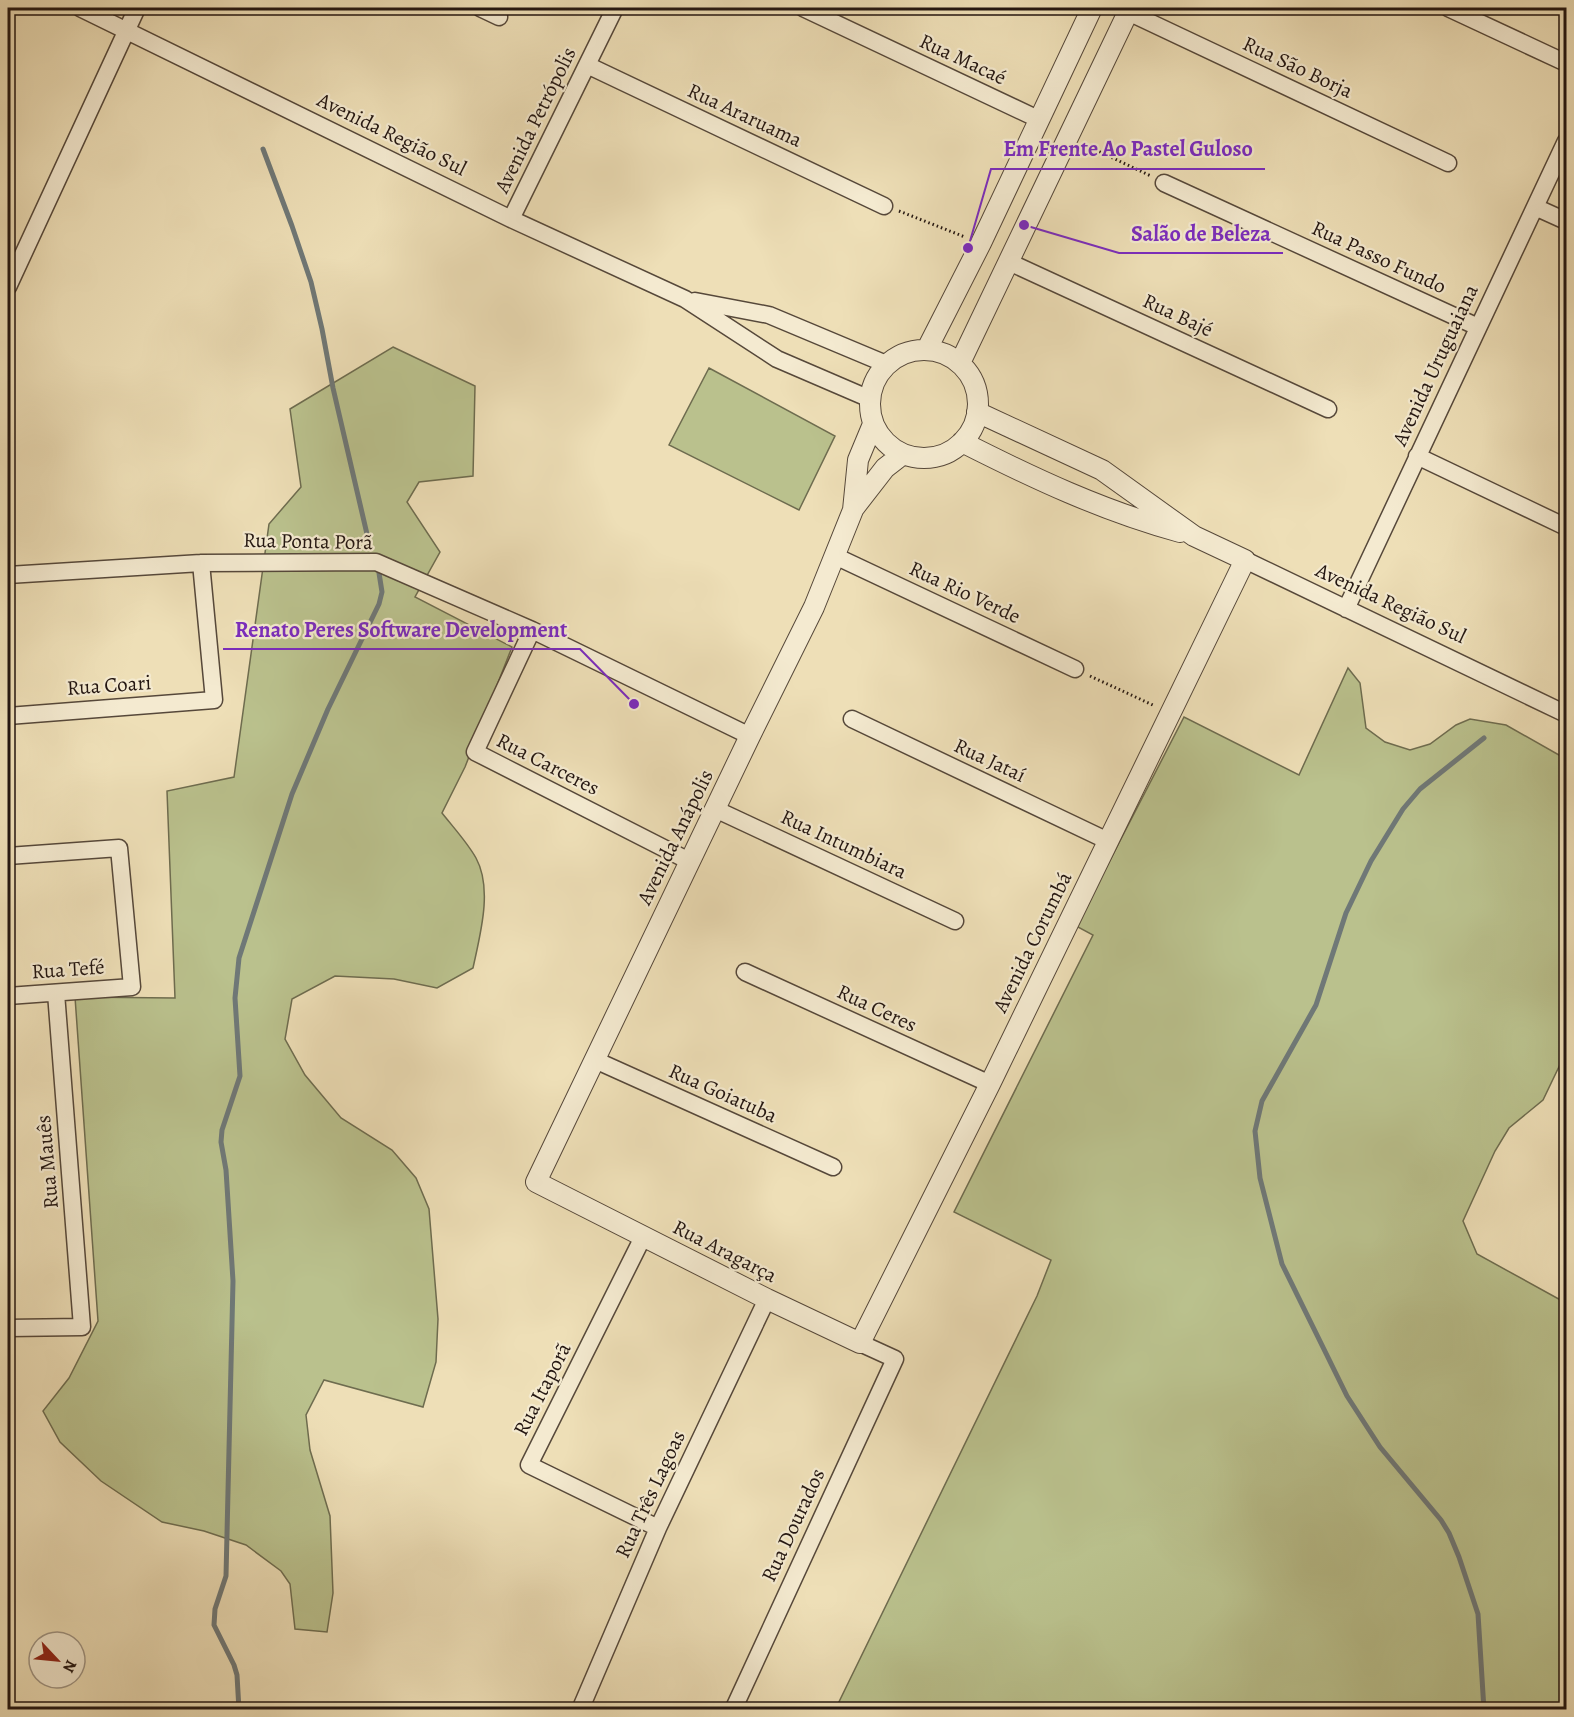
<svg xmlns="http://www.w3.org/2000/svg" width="1574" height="1717" viewBox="0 0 1574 1717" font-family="Alegreya,serif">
<rect width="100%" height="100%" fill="#eedfb7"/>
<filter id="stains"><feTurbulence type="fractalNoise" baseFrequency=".00333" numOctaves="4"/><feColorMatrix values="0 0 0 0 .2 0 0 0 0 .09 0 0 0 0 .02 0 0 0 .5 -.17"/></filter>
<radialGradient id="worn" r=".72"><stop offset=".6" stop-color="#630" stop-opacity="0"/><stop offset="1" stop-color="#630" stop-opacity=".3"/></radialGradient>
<path fill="#bac18d" stroke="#6e6c4f" stroke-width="1.5" d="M393,347l82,39 -2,90 -54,6 -12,20 33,50 -25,45 97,50 -47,120 -23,46c11,14 25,29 34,45 17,31 4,77 -3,110l-36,20 -43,-9 -59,-3 -43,23 -7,40 20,36 36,43 51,32 24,28 13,31 9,110 -2,43 -13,45 -99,-27 -18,35 4,35 20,66 3,77 -6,39 -32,-3 -5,-45 -9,-13 -35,-26 -42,-14 -42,-9 -61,-41 -41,-39 -17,-31 26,-33 29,-57 -23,-324 100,1 -8,-207 67,-14 35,-253 32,-37 -11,-78z
M709,368l126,68 -36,74 -130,-65z
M1348,668l12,15 6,45 19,14 25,8 20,-6 26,-19 14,-6 36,6 60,34v293l-23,48 -34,28 -14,23 -32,70 14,33 89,49v406l-731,1 202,-414 14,-36 -97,-48 139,-277 -17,-9 108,-209 115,58z"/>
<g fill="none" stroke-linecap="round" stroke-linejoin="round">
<path stroke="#6f7877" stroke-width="5" d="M263,149l29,77 19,56 11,47 11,59 37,159
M1484,738l-64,51 -17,20 -32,52 -25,52 -30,92 -54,96 -7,30 5,47 22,86 65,132 33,51 61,73 8,13 10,24 19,57 6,96
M239,1710l-2,-35 -3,-10 -20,-40 1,-16 11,-33 7,-295 -7,-111 -5,-28 1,-12 18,-54 -5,-78 4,-40 53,-164 36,-85 51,-105 3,-12 -3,-19"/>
<defs>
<path id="minor" d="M80,8l431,211 174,80 92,60 93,40
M480,8l19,9
M803,8l235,111
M1448,8l118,55
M1128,12l320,151
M587,65l297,141
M1164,183l314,144
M1535,207l31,14
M511,219l104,-211
M1009,262l319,147
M8,287l129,-279
M695,301l74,14 117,49
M1417,456l149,71
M835,556l240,113
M1245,560l321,154
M8,575l193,-12 175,-1 156,68 218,106
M1346,609l220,-468
M532,630l-57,122 214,109
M8,716l206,-16 -13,-137
M852,719l256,122
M715,809l240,112
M8,856l111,-8 13,139 -124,9
M745,972l245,112
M595,1060l238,107
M643,1237l-114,228 129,63
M8,1328l74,-1 -26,-334
M580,1710l78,-182 109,-229
M733,1710l162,-351 -35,-16"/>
<path id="tertiary" d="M927,349l54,-106 111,-235
M870 404a54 54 0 1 1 108 0a54 54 0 1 1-108 0Z
M960,363l170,-355
M873,424l-15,36 -5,50 -39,97 -64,129 -214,446 231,117 93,44 130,-259 255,-524 -51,-24 -92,-66 -125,-58
M962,442c71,36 141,69 218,90
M854,508l31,-40 18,-14"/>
</defs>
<use href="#minor" stroke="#56483a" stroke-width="19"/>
<use href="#tertiary" stroke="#56483a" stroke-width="22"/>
<path stroke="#231611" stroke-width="3" stroke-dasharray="1.5 3" stroke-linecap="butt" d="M1083,144l68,32
M899,211l66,26
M1090,676l65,30"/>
<use href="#minor" stroke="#f4ead0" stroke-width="16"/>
<use href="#tertiary" stroke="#f4ead0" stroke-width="20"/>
</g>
<g text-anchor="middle" stroke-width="4.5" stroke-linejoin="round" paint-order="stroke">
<g font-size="21" fill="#231611" stroke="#f4ead0">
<text transform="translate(963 59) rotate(25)" y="7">Rua Macaé</text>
<text transform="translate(1298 67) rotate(25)" y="7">Rua São Borja</text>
<text transform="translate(745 115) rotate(25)" y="7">Rua Araruama</text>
<text transform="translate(535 120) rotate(-64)" y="7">Avenida Petrópolis</text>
<text transform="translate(392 134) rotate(26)" y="7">Avenida Região Sul</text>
<text transform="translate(1379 257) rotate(25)" y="7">Rua Passo Fundo</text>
<text transform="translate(1178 315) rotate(25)" y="7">Rua Bajé</text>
<text transform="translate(1435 365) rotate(-65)" y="7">Avenida Uruguaiana</text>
<text transform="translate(308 541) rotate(1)" y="7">Rua Ponta Porã</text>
<text transform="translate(965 592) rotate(25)" y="7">Rua Rio Verde</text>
<text transform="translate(1391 603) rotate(25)" y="7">Avenida Região Sul</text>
<text transform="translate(109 685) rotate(-4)" y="7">Rua Coari</text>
<text transform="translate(990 760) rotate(25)" y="7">Rua Jataí</text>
<text transform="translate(548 764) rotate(27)" y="7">Rua Carceres</text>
<text transform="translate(675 837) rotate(-64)" y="7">Avenida Anápolis</text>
<text transform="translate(844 844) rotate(25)" y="7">Rua Intumbiara</text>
<text transform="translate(1032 942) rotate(-64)" y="7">Avenida Corumbá</text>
<text transform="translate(68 969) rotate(-4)" y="7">Rua Tefé</text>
<text transform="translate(877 1008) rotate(25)" y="7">Rua Ceres</text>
<text transform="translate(723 1093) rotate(24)" y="7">Rua Goiatuba</text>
<text transform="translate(47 1162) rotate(-95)" y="7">Rua Mauês</text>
<text transform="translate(725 1251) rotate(27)" y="7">Rua Aragarça</text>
<text transform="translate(542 1389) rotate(-63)" y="7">Rua Itaporã</text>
<text transform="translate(650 1494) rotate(-65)" y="7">Rua Três Lagoas</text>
<text transform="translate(793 1525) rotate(-65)" y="7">Rua Dourados</text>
</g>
</g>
<path fill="none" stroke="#7b2cbf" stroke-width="2" d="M968 248L991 169H1265M1024 225L1119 253H1283M634 704L580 649H223"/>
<g fill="#7b2cbf" stroke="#f4ead0" stroke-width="2">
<circle cx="968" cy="248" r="6"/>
<circle cx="1024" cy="225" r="6"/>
<circle cx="634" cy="704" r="6"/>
</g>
<g font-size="22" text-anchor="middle" font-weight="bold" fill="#7b2cbf" stroke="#f4ead0" stroke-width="4.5" stroke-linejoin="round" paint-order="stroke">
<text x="1128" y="156">Em Frente Ao Pastel Guloso</text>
<text x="1201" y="241">Salão de Beleza</text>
<text x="401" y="637">Renato Peres Software Development</text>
</g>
<rect width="1574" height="1717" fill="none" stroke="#eedfb7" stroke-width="30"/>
<rect x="9" y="9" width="1556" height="1699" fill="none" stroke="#231611" stroke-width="3"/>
<rect x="15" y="15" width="1544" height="1687" fill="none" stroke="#231611" stroke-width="1.5"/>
<g transform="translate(57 1660) rotate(116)"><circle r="28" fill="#f4ead0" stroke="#a09584" stroke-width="1.5"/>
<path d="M0-4.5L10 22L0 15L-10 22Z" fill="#8f2418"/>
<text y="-9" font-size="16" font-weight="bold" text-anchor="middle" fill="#231611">N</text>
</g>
<rect width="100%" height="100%" filter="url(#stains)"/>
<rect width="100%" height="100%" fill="url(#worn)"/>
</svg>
